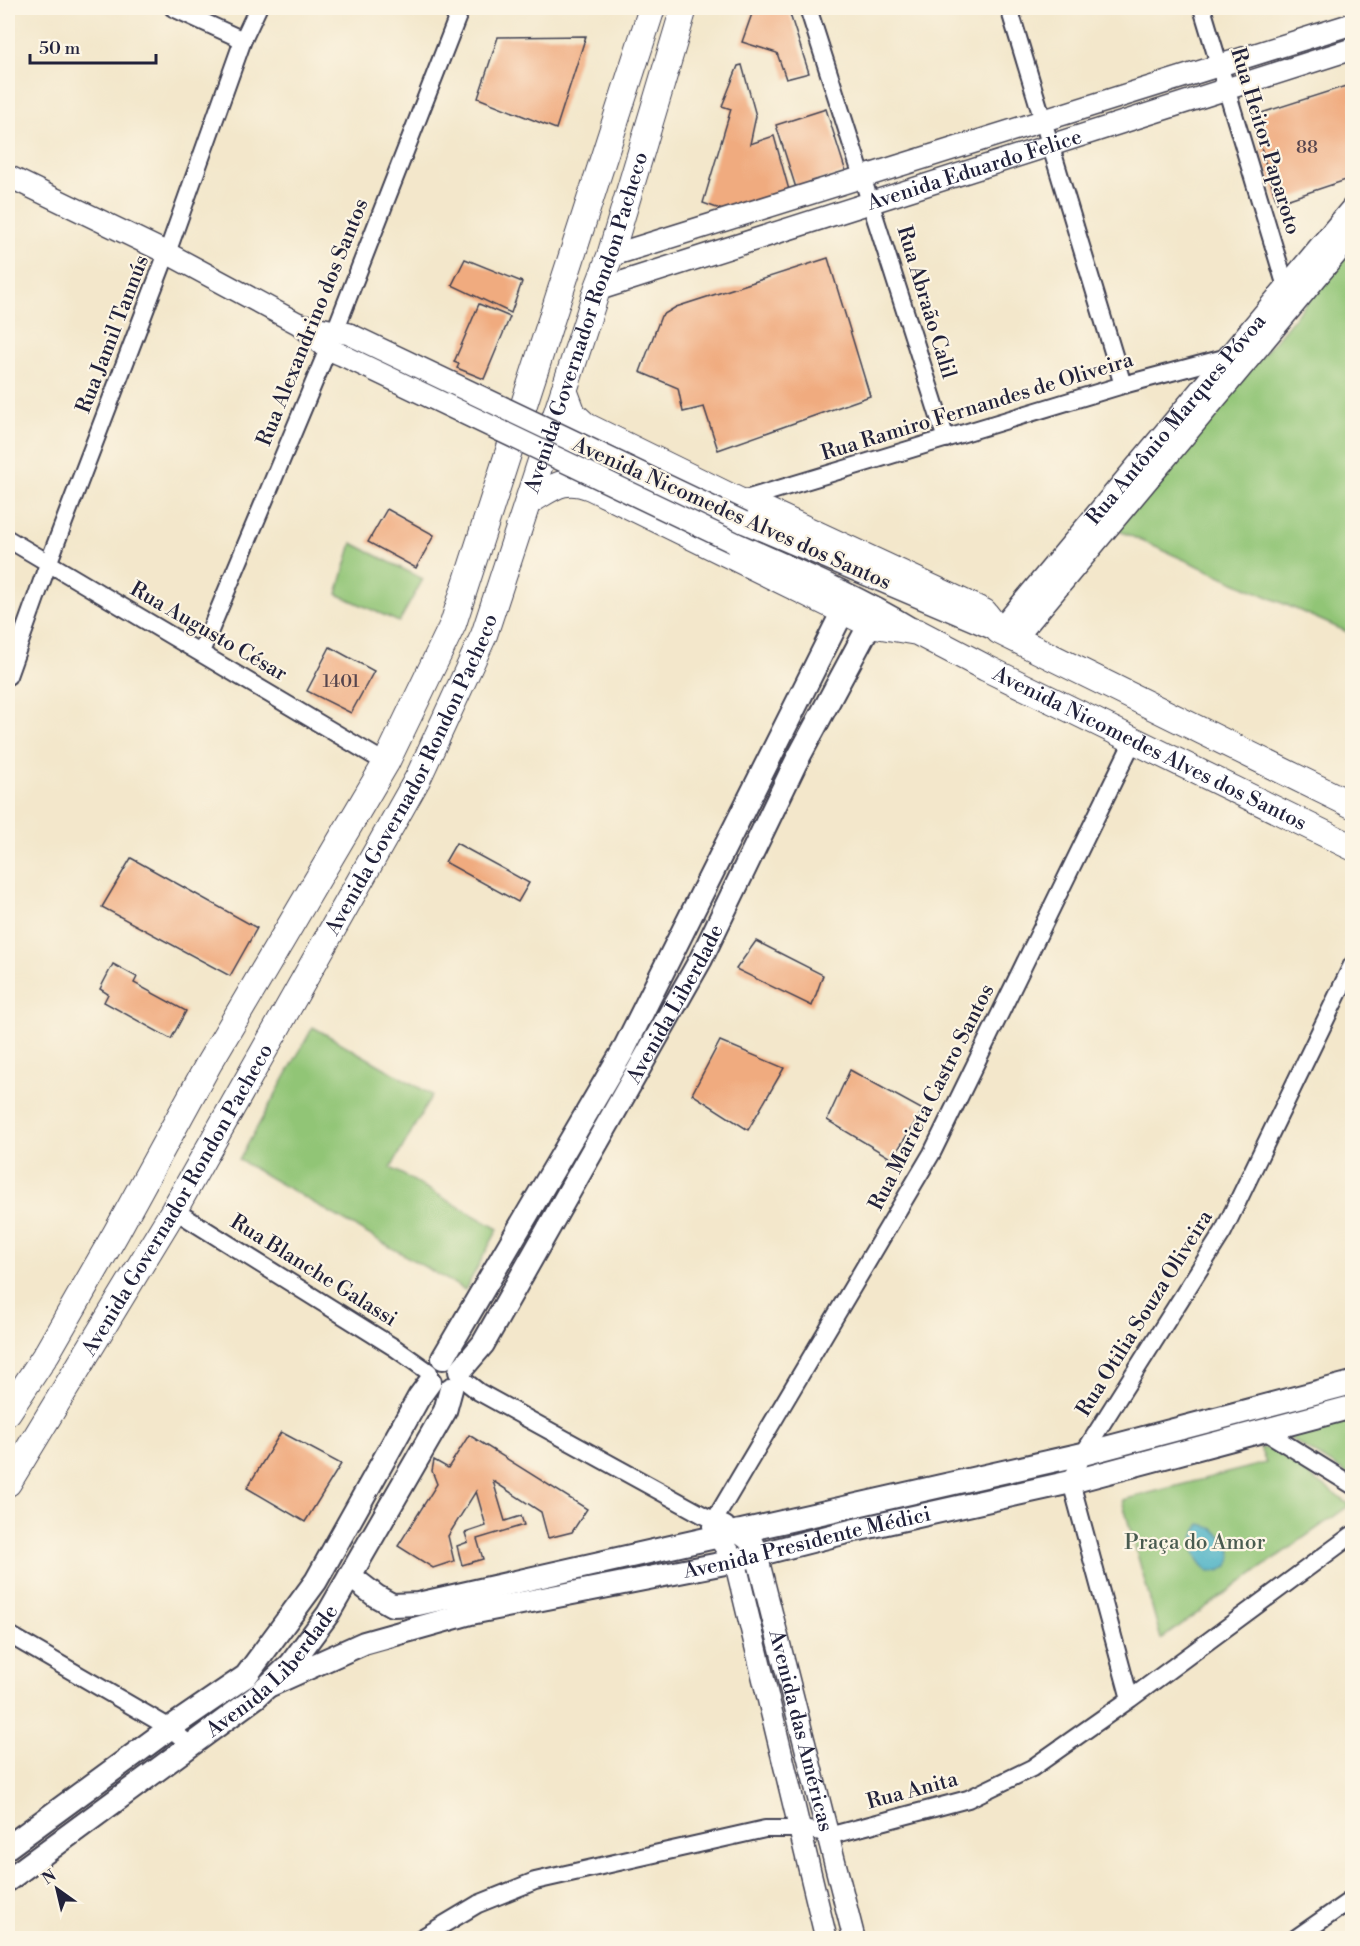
<svg xmlns="http://www.w3.org/2000/svg" width="1360" height="1946" viewBox="0 0 1360 1946" font-family="'Libre Bodoni',serif">
<rect width="100%" height="100%" fill="#fcf5e5"/>
<filter id="ink" filterUnits="userSpaceOnUse"><feTurbulence type="fractalNoise" baseFrequency=".0167" numOctaves="2"/><feDisplacementMap in="SourceGraphic" scale="12" xChannelSelector="R" yChannelSelector="G"/><feConvolveMatrix kernelMatrix="1 2 1 2 8 2 1 2 1" color-interpolation-filters="sRGB"/></filter>
<filter id="wash" filterUnits="userSpaceOnUse"><feTurbulence type="fractalNoise" baseFrequency=".008" numOctaves="4" result="noise"/><feDisplacementMap in="SourceGraphic" scale="24" xChannelSelector="R" yChannelSelector="G"/><feGaussianBlur stdDeviation="1.35" result="paint"/><feColorMatrix in="noise" values="0 0 0 0 0 0 0 0 0 0 0 0 0 0 0 0 0 1.4 0 .05"/><feComposite in="paint" operator="in"/></filter>
<g filter="url(#wash)">
<rect width="100%" height="100%" fill="#f3e7cb"/>
<path fill="#91c576" stroke="#5a7458" stroke-width="1.5" d="M1352,248v386l-235,-104z
M352,543l71,36 -24,43 -62,-28z
M313,1027l119,68 -41,73 107,61 -33,61 -226,-130z
M1352,1414v63l-74,-46z
M1260,1448l13,1 77,56 -189,134 -39,-139 144,-37z"/>
<path fill="#46b0c5" stroke="#346980" stroke-width="1.5" d="M1200,1524c25,3 52,47 9,48 -15,-14 -22,-31 -9,-48z"/>
<g id="blocks">
<path fill="#f0ab7f" d="M754,8h34l21,65 -23,6 -9,-26 -35,-11z
M586,36l-30,93 -78,-31 20,-61z
M742,65l14,51 -6,28 24,-8 15,54 -61,22 -25,-9 28,-94 -9,-3 16,-40z
M1352,84v94l-75,25 -25,-87z
M826,109l20,63 -50,16 -20,-63z
M828,258l42,138 -152,54 -14,-43 -21,5 -5,-24 -38,-16 21,-56 15,-9z
M465,259l57,23 -11,31 -59,-28z
M479,304l31,13 -26,62 -27,-11 2,-4 -5,-2z
M387,509l47,26 -18,33 -48,-26z
M330,647l44,24 -23,42 -44,-22z
M456,843l73,40 -11,19 -73,-40z
M131,858l126,70 -27,48 -128,-69z
M756,941l67,34 -11,31 -76,-37z
M113,964l24,13 -3,6 52,28 -15,28 -67,-37 4,-8 -8,-5z
M720,1041l64,27 -36,62 -56,-36z
M850,1070l73,40 -31,49 -65,-39z
M281,1432l60,32 -36,58 -58,-34z
M469,1435l118,74 -15,23 -24,6 -7,-26 -48,-31 12,40 16,-5 3,9 -47,14 6,20 -21,6 -5,-19 11,-4 -3,-9 21,-7 -10,-35 -28,45 6,25 -21,7 -35,-22 39,-62 -5,-13 2,-11 14,8z"/>
</g>
</g>
<g filter="url(#ink)">
<use href="#blocks" fill-opacity="0" stroke="#414051" stroke-width="1.5"/>
<g fill="none" stroke-linecap="round" stroke-linejoin="round">
<defs>
<path id="minor" d="M173,8l70,32
M808,8l138,431
M1009,8l114,377
M1202,8l84,279
M739,501l384,-116 105,-28
M8,539l378,224
M201,652l127,-303 133,-341
M8,676l40,-112 119,-311 76,-213 15,-32
M174,1210l221,138 34,24
M461,1378l18,14 224,123 23,10
M1263,1430l89,55
M711,1526l221,-373 202,-414
M8,1634l162,94 21,18
M1130,1699l-59,-217 12,-28 140,-222 129,-267
M421,1938l57,-34 57,-23 230,-52h36l35,5 132,-35 64,-31 98,-69 222,-164
M1296,1938l56,-39"/>
<g id="tertiary">
<path d="M8,176l159,77 132,71 29,25 14,6"/>
<path d="M610,256l742,-232"/>
<path id="s1" d="M597,290l755,-241"/>
<path d="M300,324l49,10"/>
<path id="s2" d="M743,522l256,109 353,-423"/>
<path d="M733,542c60,27 121,52 177,86"/>
<path d="M1015,639l337,-404"/>
<path id="s3" d="M737,1531l17,13 100,394"/>
<path d="M718,1536l17,25 91,377"/>
</g>
<g id="secondary">
<path d="M443,1358l180,-307 220,-440"/>
<path id="s4" d="M460,1371l23,-27 218,-385 95,-197 74,-138"/>
<path d="M350,1576l26,20 16,9 26,-1 665,-150 269,-71"/>
<path id="s5" d="M266,1687l98,-44 107,-30 254,-50 130,-33 216,-48 281,-75"/>
<path d="M8,1847l162,-119 76,-52 70,-95 103,-184 11,-15"/>
<path id="s6" d="M8,1880l248,-183 35,-33 37,-50 117,-203 6,-22"/>
</g>
<g id="primary">
<path d="M564,390l9,24 13,12 153,75 30,11 215,100 15,19 353,174"/>
<path id="s7" d="M528,502c25,-14 34,-26 63,-15l279,137 47,8 69,36 366,179"/>
<path d="M8,1412l39,-59 69,-120 92,-168 178,-302 67,-139 199,-616"/>
<path id="s8" d="M8,1483l166,-273 244,-432 66,-143 113,-345 13,-34 74,-248"/>
</g>
</defs>
<use href="#minor" stroke="#414051" stroke-width="20"/>
<use href="#tertiary" stroke="#414051" stroke-width="24"/>
<use href="#secondary" stroke="#414051" stroke-width="26"/>
<use href="#primary" stroke="#414051" stroke-width="28"/>
<use href="#minor" stroke="#fff" stroke-width="16"/>
<use href="#tertiary" stroke="#fff" stroke-width="21"/>
<use href="#secondary" stroke="#fff" stroke-width="22"/>
<use href="#primary" stroke="#fff" stroke-width="26"/>
<defs>
<path id="tertiary-bridge" d="M349,334l394,188
M342,355l391,187"/>
</defs>
<use href="#tertiary-bridge" stroke="#414051" stroke-width="24" stroke-linecap="butt"/>
<use href="#tertiary-bridge" stroke="#fff" stroke-width="21"/>
</g>
</g>
<g text-anchor="middle" stroke-width="4.5" stroke-linejoin="round" paint-order="stroke">
<g font-size="18" fill="#56444c">
<text x="1307" y="153">88</text>
<text x="341" y="687">1401</text>
</g>
<g font-size="21" fill="#22223b" stroke="#fcf5e5">
<text transform="translate(1266 141) rotate(73)" y="7">Rua Heitor Paparoto</text>
<text dy="7" stroke="none"><textPath href="#s1" startOffset="396">Avenida Eduardo Felice</textPath></text>
<text transform="translate(927 302) rotate(73)" y="7">Rua Abraão Calil</text>
<text transform="translate(312 322) rotate(-68)" y="7">Rua Alexandrino dos Santos</text>
<text dy="7" stroke="none"><textPath href="#s8" startOffset="1302">Avenida Governador Rondon Pacheco</textPath></text>
<text transform="translate(112 334) rotate(-69)" y="7">Rua Jamil Tannús</text>
<text transform="translate(977 406) rotate(-17)" y="7">Rua Ramiro Fernandes de Oliveira</text>
<text dy="7" stroke="none"><textPath href="#s2" startOffset="554">Rua Antônio Marques Póvoa</textPath></text>
<text transform="translate(732 513) rotate(24)" y="7">Avenida Nicomedes Alves dos Santos</text>
<text transform="translate(209 631) rotate(30)" y="7">Rua Augusto César</text>
<text dy="7" stroke="none"><textPath href="#s7" startOffset="687">Avenida Nicomedes Alves dos Santos</textPath></text>
<text dy="7" stroke="none"><textPath href="#s8" startOffset="816">Avenida Governador Rondon Pacheco</textPath></text>
<text dy="7" stroke="none"><textPath href="#s4" startOffset="426">Avenida Liberdade</textPath></text>
<text transform="translate(931 1097) rotate(-63)" y="7">Rua Marieta Castro Santos</text>
<text dy="7" stroke="none"><textPath href="#s8" startOffset="330">Avenida Governador Rondon Pacheco</textPath></text>
<text transform="translate(314 1270) rotate(32)" y="7">Rua Blanche Galassi</text>
<text transform="translate(1144 1313) rotate(-58)" y="7">Rua Otilia Souza Oliveira</text>
<text dy="7" stroke="none"><textPath href="#s5" startOffset="562">Avenida Presidente Médici</textPath></text>
<text dy="7" stroke="none"><textPath href="#s6" startOffset="338">Avenida Liberdade</textPath></text>
<text dy="7" stroke="none"><textPath href="#s3" startOffset="214">Avenida das Américas</textPath></text>
<text transform="translate(912 1790) rotate(-15)" y="7">Rua Anita</text>
</g>
<g font-size="21" fill="#495b50" stroke="#fcf5e5">
<text x="1195" y="1549">Praça do Amor</text>
</g>
</g>
<rect width="1360" height="1946" fill="none" stroke="#fcf5e5" stroke-width="30"/>
<g transform="translate(57 1889) rotate(326)" stroke="#fcf5e5" stroke-width="4.5" paint-order="stroke">
<path d="M0-4.5L10 22L0 15L-10 22Z" fill="#22223b"/>
<text y="-9" font-size="16" font-weight="bold" text-anchor="middle" fill="#22223b">N</text>
</g>
<path d="M30 54v9h126v-9" fill="none" stroke="#22223b" stroke-width="3"/>
<text x="39" y="54" font-size="18" fill="#22223b" stroke="#fcf5e5" stroke-width="4.5" paint-order="stroke">50 m</text>
</svg>
